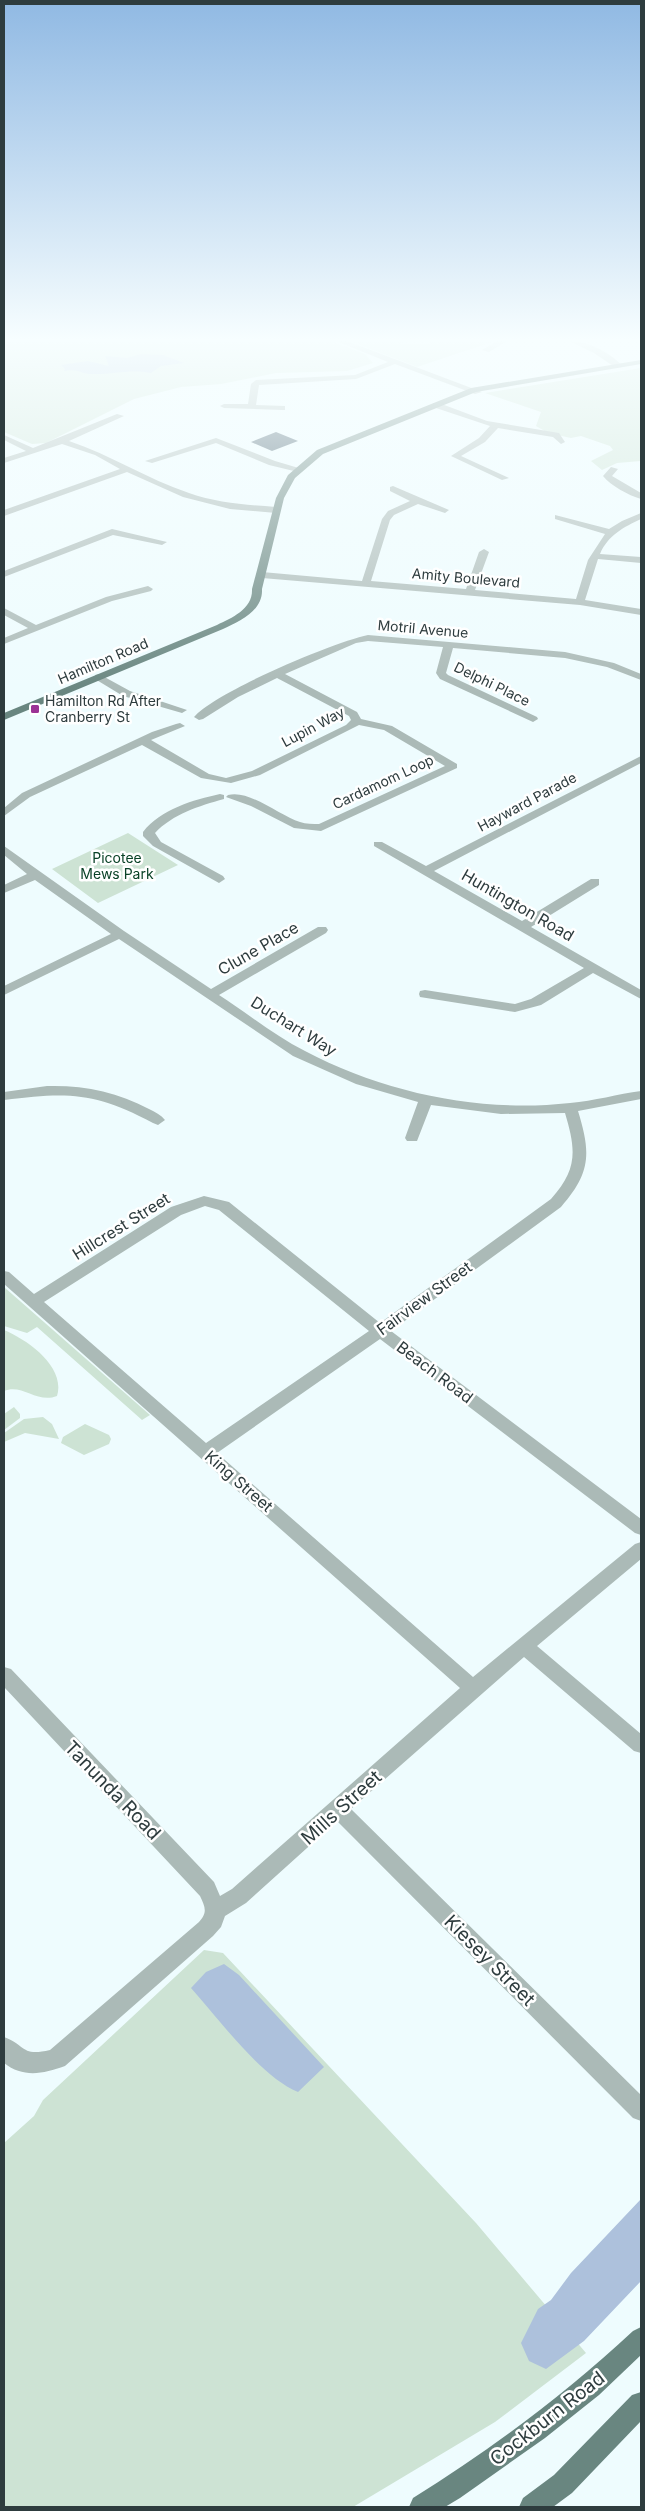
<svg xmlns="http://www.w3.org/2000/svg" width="645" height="2511" viewBox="0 0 645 2511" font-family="Inter,sans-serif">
<rect width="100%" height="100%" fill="#eefcfe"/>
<path fill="#cde3d4" d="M330,341l35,13 8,9 -26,8 -71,2 -55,11 -40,3 -47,12 -88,44 -14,1 -28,-12v-91z
M350,341h60l-10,3h28l7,-3h60l-78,26z
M641,368v93l-24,2 -15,7 -11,-9 22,-11 -3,-4 -29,-10 -10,2 -23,-5 -12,-7 5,-14 -56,-19z
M128,833l50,32 -80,38 -46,-34z
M4,1287l146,128 -8,5 -105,-93 -10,6 -23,-7z
M4,1330c24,10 62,37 53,66 -20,8 -35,-13 -53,-5z
M14,1407l6,7v4l-16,12v-16z
M43,1417l9,7 7,15 -34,-6 -21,9v-9l20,-14z
M85,1424l24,11 2,4 -2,5 -25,11 -23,-12 2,-6z
M204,1950l19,3 253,270 110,130 -91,69 -142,85h-349v-364l30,-27 9,-16z"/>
<path fill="#adc1dc" d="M141,354l22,1 21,8 -23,3 -10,7c-21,-4 -35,1 -56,1 -13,1 -16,-6 -31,-3l1,-2 -4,-4 27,-4 21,5 -4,-10 22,2z
M224,1964l15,11 85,92 -26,25c-38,-16 -79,-73 -107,-104l15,-16z
M641,2199v82l-57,60 -38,28 -17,-8 -8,-18 17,-34 13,-9 20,-27z"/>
<path fill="#3d5866" d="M276,432l22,9 -26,10 -21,-9z"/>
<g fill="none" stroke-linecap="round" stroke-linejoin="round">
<path fill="#abbab7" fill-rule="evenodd" d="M336,341h11l135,51 -7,2 -80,-30 -39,15 -97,6 -3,20 29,1v4h-3l-58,-2 -4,-2 4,-2h24l3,-20 5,-4 99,-5 33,-13z
M497,341h10l-18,11 -7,-2z
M569,341c19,0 40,11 54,25l-7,2 -22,-15z
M433,403h6l48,18 72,12 6,9 -4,2 -8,-7 -55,-9 -13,14 -24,14 48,22 -7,2 -51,-24 28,-18 11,-12 -57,-19z
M117,414l7,2 -55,25c42,14 78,38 120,52 28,10 58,12 87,14l4,3 -4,3 -46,-4 -47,-12 -56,-25 -123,44v-6l116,-41 -25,-14 -33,-11 -58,19v-5l22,-7 -22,-11v-5l29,13z
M216,438l59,23 27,8 -4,3 -29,-7 -53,-22 -64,20 -7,-2z
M611,467l7,2 -6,7 29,17v6c-13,-4 -30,-13 -38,-23z
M393,486l56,24 -4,3 -27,-9 -24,11 -4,5 -19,61 95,8 13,-37 5,-3 5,3 -14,38 101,9 12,-39 17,-26 -50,-15v-4l54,14 13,-8 19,-8v6c-17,8 -33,16 -41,35l41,3v6l-43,-4 -13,41 56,9v6l-61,-10 -318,-27 -5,-3 5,-3 100,9 20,-62 6,-8 22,-10 -20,-10v-4z
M112,529l55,13 -5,3 -49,-10 -109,42v-6z
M148,586l5,3 -2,2 -39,10 -108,43v-6l24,-10 -24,-13v-7l32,17 70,-28z
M368,635l197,17 49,11 27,11v6l-34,-13 -42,-9 -112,-10 -7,25 2,2 89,42 1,2 -5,3 -93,-43 -4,-6 7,-26 -75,-6 -12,2 -71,31 72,38 4,7 31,7 65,38v4l-136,63 -27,-3 -43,-22 -25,-9 2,-2c21,-6 52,21 72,27 6,2 13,2 19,2l126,-58 -61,-36 -25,-5 -99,50 -29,8 -30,-5 -59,-33 -112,52 -26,19v-8l18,-15 130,-61 24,-8 4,-1 5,3 -34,14 58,34 17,4 26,-7 94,-46 5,-5 -2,-4 -72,-38 -39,19 -35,22 -4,1 -5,-3c21,-25 140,-75 174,-82z
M99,674l31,17 57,19 -5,3 -59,-17 -28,-17v-4z
M641,756v7l-207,108 88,50 69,-42h8v6l-68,42 110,63v9l-48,-26 -52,32 -26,7 -95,-15 -1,-3 1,-3 5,-1 90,14 16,-5 53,-31 -210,-122v-4h8l44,24z
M220,794l4,1v4c-25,7 -51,15 -69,34l6,9 62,34 2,3 -6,4 -66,-37 -10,-10v-4c18,-23 50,-32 77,-38z
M4,846l120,85 87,58 107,-62h8l2,3 -2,3 -107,62c28,18 56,41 86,56 80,42 175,62 265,52 24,-2 48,-9 71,-12v8l-63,12c13,42 13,62 -17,96l-170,124 250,188v16l-6,-2 -255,-194 -163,114 256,224 162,-133 6,-2v17l-104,87 104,88v19l-7,-2 -110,-94 -173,152 290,286v26l-8,-3 -296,-297 -91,82 -21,13 -4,11 -8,9 -148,130c-22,8 -42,12 -61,-3v-26c22,8 17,20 46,13l149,-128c9,-10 6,-15 1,-26l-196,-209v-20l7,2 203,213 6,14 12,-7 228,-201 -456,-404v-13l5,1 25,22 137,-87 33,-11 25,6 151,121 171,-124c27,-30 25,-49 14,-86l-64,1 -70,-9 -14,36h-10l-2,-3 13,-36 -62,-18 -63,-28 -174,-117 -115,56v-9l107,-52 -76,-54 -31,13v-8l23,-11 -23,-19zM205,1206l14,4 150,121 -163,112 -162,-141 137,-87z
M47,1086c37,-1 70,6 102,23 6,3 12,6 16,11l-7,5 -5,-2c-58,-31 -85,-31 -149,-23v-8z"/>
<path fill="#698680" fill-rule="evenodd" d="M641,360v4l-165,28 -153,62 -28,24 -11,20 -22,91c1,22 -22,32 -39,40l-219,91v-7l213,-88c15,-7 36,-16 35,-36l24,-91 12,-23 29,-25 154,-62z
M641,2327v28l-42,40 -54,43 -85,60 -15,9h-36l4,-9c79,-49 152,-104 220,-167z
M641,2392v29l-69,72 -19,14h-34l4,-9 31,-23 78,-80z"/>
</g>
<linearGradient id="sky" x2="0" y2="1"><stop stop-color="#90b9e3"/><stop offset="0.49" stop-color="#f7feff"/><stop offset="1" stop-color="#f7feff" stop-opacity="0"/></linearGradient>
<rect width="645" height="693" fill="url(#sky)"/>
<rect fill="#9b3295" stroke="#fff" stroke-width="2" x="30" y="704" width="10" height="10" rx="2.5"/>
<g text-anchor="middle" stroke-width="5" stroke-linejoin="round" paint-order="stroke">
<g font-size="14" fill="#2e3c3e" stroke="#fff">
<text transform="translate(466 578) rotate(5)" y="5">Amity Boulevard</text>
<text transform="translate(423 629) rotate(5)" y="5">Motril Avenue</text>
<text transform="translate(103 661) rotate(-23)" y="5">Hamilton Road</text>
<text transform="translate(492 684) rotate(26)" y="5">Delphi Place</text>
<text transform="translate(313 727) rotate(-28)" y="5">Lupin Way</text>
<text transform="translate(383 782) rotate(-25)" y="5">Cardamom Loop</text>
<text transform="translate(527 802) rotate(-28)" y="5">Hayward Parade</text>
</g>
<g font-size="14" fill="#2e3c3e" stroke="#fff" text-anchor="start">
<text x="45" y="706">Hamilton Rd After<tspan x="45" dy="16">Cranberry St</tspan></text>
</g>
<g font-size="14" fill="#094227" stroke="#fff">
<text x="117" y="863">Picotee<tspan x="117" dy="16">Mews Park</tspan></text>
</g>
<g font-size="16" fill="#2e3c3e" stroke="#fff">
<text transform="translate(518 905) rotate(30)" y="6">Huntington Road</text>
<text transform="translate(258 948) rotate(-30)" y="6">Clune Place</text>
<text transform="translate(294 1026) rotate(32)" y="6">Duchart Way</text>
<text transform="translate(121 1226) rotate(-32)" y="6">Hillcrest Street</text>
<text transform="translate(424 1298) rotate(-36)" y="6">Fairview Street</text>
<text transform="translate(435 1372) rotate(37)" y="6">Beach Road</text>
<text transform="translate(239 1481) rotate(41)" y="6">King Street</text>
</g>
<g font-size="19" fill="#2e3c3e" stroke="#fff">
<text transform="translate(113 1790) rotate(46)" y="7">Tanunda Road</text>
<text transform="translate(341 1807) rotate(-42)" y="7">Mills Street</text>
<text transform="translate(490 1960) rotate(45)" y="7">Kiesey Street</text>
<text transform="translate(547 2418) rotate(-38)" y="7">Cockburn Road</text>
</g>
</g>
<rect width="645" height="2511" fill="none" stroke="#2e3c3e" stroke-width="10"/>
</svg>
